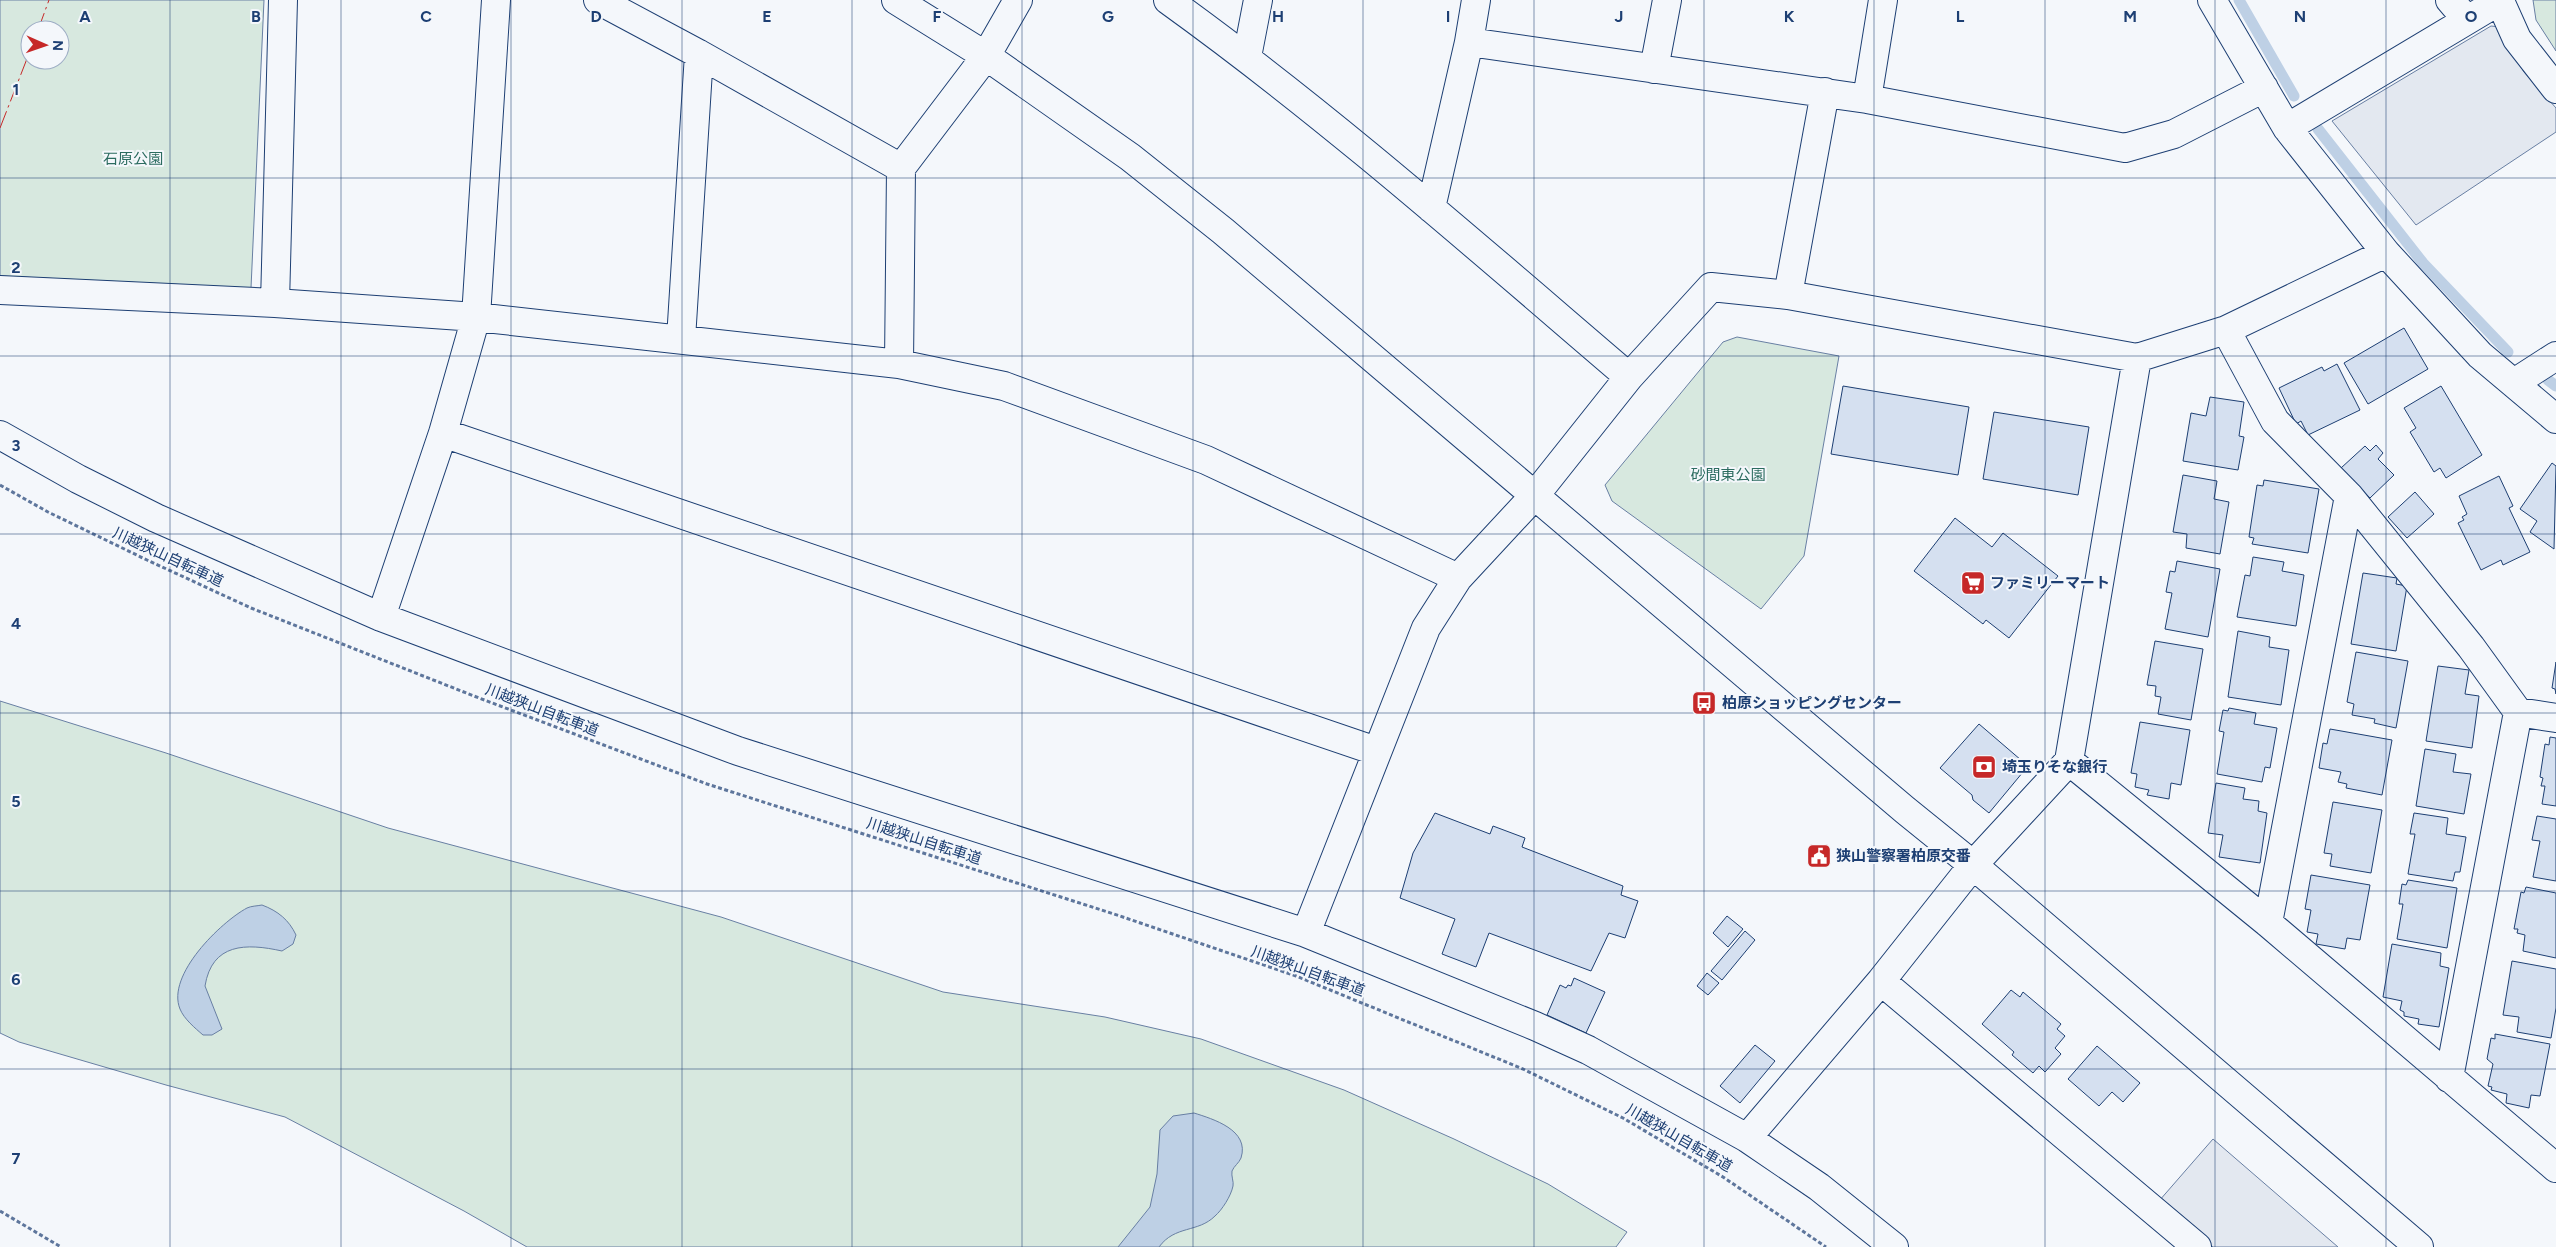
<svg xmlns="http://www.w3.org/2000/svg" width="2556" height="1247" viewBox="0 0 2556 1247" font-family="Figtree,'Noto Sans JP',sans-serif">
<rect width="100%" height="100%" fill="#f4f7fb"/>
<path fill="#d7e8df" stroke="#687fa3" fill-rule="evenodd" d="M0,0h264l-13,288 -251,-12zM30,30h30v30h-30z
M2533,0h23v51l-20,-31z
M1737,337l102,19 -35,200 -43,53 -149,-108 -7,-16 118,-143z
M0,701l166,52 222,75 333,89 222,75 162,25 96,22 143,51 110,49 94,45 79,48 -11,15h-1089l-63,-36 -179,-94 -119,-32 -147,-43 -19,-9z"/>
<path fill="#e3e8f0" stroke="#687fa3" d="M2491,26l9,1 9,21 15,24 32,36v24l-140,93 -84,-104z
M2213,1139l125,108h-125l-54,-46z"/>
<path fill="#bed0e5" stroke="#687fa3" d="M262,905c16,6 27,15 34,30l-3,9 -11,7c-36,-8 -70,-8 -77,35l17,43 -10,6h-9c-8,-7 -19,-16 -23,-26 -14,-34 41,-87 67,-101 4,-2 10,-2 15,-3z
M1194,1113c19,6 56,17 47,45 -2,5 -7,8 -9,13 -1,5 2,11 1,15 -2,10 -11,24 -18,30 -17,17 -40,9 -56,31h-41l32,-40 7,-33 3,-44 13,-14z"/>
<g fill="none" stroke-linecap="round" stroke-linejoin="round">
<path stroke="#bed0e5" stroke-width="11" d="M2239,0l55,96
M2318,129l105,134 85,89
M2548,380l8,6"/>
</g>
<path fill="#d5e0f0" stroke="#1d3f73" d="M2404,328l24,41 -60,35 -24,-41z
M2337,364l23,46 -52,25 -7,-14 -5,3 -17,-36 43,-21 2,4z
M1843,386l126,21 -11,68 -127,-21z
M2441,386l41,69 -36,23 -6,-10 -6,4 -24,-40 6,-4 -12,-20z
M2210,397l34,5 -5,34 5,1 -6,33 -55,-9 8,-48 15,3z
M1994,412l95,15 -11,68 -95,-16z
M2376,445l7,8 -5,6 16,16 -24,23 -29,-30 24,-22 5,5z
M2552,463l4,3 -2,83 -24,-17 7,-11 -17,-12z
M2183,475l34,6 -3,18 15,3 -9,52 -34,-6 1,-14 -14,-2z
M2499,476l14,30 -4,2 21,44 -27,13 -2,-5 -20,10 -23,-47 6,-3 -2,-3 5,-3 -8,-18z
M2264,480l55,9 -11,64 -56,-9 2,-6 -5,-1 8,-52 6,1z
M2415,492l19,22 -27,24 -19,-21z
M1955,518l37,29 11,-14 55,43 -49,62 -23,-18 -3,4 -69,-53z
M2253,557l31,5 -2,9 22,4 -8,51 -59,-9 8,-42 5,1z
M2177,561l43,8 -12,68 -43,-8 7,-36 -6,-1 4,-21 5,1z
M2363,573l34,5 -1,6 11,2 -11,65 -45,-7z
M2238,631l32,6 -1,10 20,3 -8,55 -53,-8z
M2155,641l48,8 -12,71 -33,-6 3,-17 -6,-1 1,-10 -9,-1z
M2356,652l52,9 -12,67 -22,-5 1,-4 -23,-4 2,-11 -7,-2z
M2556,662v32l-1,-5 -3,-1z
M2438,666l31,4 -4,24 14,2 -7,52 -46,-7z
M2229,708l27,5 -2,11 23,4 -7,40 -5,-1 -3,15 -45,-8 7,-42 -5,-1 4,-21 5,1z
M2140,722l50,8 -9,55 -10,-2 -2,16 -22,-4 2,-5 -14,-3 2,-13 -6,-1z
M1979,724l49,42 -39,47 -16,-13 -1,-5 -32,-27z
M2330,729l62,11 -10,55 -36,-7 1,-4 -9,-2 3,-10 -22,-4 4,-25 4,1z
M2550,737l6,1v68l-14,-2 3,-18h-4l2,-8 -3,-1 5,-33 4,1z
M2425,749l31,5 -3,18 18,2 -7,40 -48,-8z
M2216,783l29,5 -2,11 16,2 -1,10 9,2 -7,50 -41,-6 4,-22 -15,-2z
M2333,802l49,8 -11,63 -41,-7 2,-12 -8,-1z
M1435,813l55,21 3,-8 32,12 -3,9 101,39 -2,9 17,6 -13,37 -16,-5 -18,38 -102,-38 -13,34 -34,-13 13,-35 -55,-21 13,-45z
M2414,813l34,5 -2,16 20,3 -6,35h-5l-2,9 -45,-7 7,-40h-5z
M2537,816l19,3v62l-23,-4 7,-36 -8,-1z
M2311,875l59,10 -10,55 -13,-2 -2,11 -29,-5 2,-10 -11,-2 4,-22 -6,-1z
M2408,880l49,8 -10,60 -50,-9 6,-35h-4l3,-20 4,1z
M2526,887l30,6v65l-33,-7 2,-16 -8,-2 1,-4h-4l7,-37 3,1z
M1727,916l16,13 -15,18 -15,-14z
M1745,931l10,9 -33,40 -11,-9z
M2392,944l49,9 -1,13 9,2 -10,59 -21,-3 1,-5 -15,-3v-4l-4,-2 2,-9 -19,-4z
M2512,961l44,8v39l-5,30 -34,-6 2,-15 -16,-2z
M1707,973l12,10 -11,12 -11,-9z
M1574,978l31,14 -19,41 -39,-18 13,-30 6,3 2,-3 3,1z
M2011,990l9,7 3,-5 38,32 -4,5 8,7 -10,12 6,6 -16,18 -6,-6 -6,7 -21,-18 2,-3 -32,-28z
M2495,1034l55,10 -10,52 -9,-1 -2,13 -23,-5 1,-9 -16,-4 1,-3 -4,-1 5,-22 -6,-5 4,-21 4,1z
M1755,1045l20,16 -35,42 -20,-17z
M2097,1046l43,37 -17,19 -11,-10 -13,14 -31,-27z"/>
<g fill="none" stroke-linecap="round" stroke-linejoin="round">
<defs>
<path id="minor" d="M598,0l101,54 202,114
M896,0l90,56 144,101 93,74 682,579 68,55 446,382
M1168,0c161,116 310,248 461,377
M2212,0l75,128 99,125 94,102 76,64
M2450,0l17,20
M2500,1l17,38 39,50
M1469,42l398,57 258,49 49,-14 90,-46
M1247,57l11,-57
M1654,69l13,-69
M1867,99l16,-99
M2287,128l214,-128
M1431,208l38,-166 7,-42
M0,290l275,13 201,14 423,47 105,22 202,74 252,118
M1788,295l37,-203
M275,303l8,-303
M2226,330l49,91 74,75 122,151 47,65 -69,366
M681,339l18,-285
M2137,358l-68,403 199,162 288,245
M899,364l2,-196 85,-112 32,-56
M2514,383l42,-27
M443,433l933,318
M0,435l78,44 78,39 225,99 357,134 568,182 229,93 53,24 159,88 72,49 75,60
M381,617l62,-184 33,-116 20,-317
M2518,712l38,6
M2268,923l81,-427
M1306,933l120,-305 32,-50 78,-84 93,-117 82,-90 77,8 349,63 89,-28 160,-77
M1881,981l316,266
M1747,1138l134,-157 92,-116 96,-104"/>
</defs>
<use href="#minor" stroke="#1d3f73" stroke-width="30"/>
<path stroke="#5e769c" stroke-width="3" stroke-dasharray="4 2.5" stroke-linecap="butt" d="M0,485l48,27 99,48 104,48 228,90 228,86 407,130 182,62 227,93 100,49 100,59 103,70
M0,1211l61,36"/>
<use href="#minor" stroke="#f4f7fb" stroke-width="28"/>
<path stroke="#c62828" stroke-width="1" stroke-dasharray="18 4 2.5 4" stroke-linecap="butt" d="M38,30l11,-30
M0,128l30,-77"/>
</g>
<path fill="none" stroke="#1d3f73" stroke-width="1" stroke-opacity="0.55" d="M170,0v1247M341,0v1247M511,0v1247M682,0v1247M852,0v1247M1022,0v1247M1193,0v1247M1363,0v1247M1534,0v1247M1704,0v1247M1874,0v1247M2045,0v1247M2215,0v1247M2386,0v1247M0,178h2556M0,356h2556M0,534h2556M0,713h2556M0,891h2556M0,1069h2556"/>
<defs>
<symbol id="supermarket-square" viewBox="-11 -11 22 22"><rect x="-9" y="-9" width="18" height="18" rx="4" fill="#c62828" stroke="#f4f7fb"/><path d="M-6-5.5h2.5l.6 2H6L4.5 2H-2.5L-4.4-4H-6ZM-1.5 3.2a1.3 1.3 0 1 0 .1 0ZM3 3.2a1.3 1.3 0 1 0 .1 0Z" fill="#fff"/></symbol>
<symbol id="bus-square" viewBox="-11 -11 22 22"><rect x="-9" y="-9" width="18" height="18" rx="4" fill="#c62828" stroke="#f4f7fb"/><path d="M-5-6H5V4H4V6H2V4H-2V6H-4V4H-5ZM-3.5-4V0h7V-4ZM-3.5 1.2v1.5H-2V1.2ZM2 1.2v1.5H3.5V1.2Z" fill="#fff"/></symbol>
<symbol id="bank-square" viewBox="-11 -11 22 22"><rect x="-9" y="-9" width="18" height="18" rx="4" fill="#c62828" stroke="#f4f7fb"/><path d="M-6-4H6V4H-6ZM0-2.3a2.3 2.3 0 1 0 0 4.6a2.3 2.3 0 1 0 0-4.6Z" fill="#fff"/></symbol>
<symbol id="civic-square" viewBox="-11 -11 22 22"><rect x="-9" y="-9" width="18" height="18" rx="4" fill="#c62828" stroke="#f4f7fb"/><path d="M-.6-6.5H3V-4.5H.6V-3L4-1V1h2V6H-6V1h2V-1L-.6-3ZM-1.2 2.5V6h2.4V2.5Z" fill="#fff"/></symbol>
</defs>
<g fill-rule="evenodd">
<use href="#supermarket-square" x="1959" y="569" width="28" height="28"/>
<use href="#bus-square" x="1690" y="689" width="28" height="28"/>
<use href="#bank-square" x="1970" y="753" width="28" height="28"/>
<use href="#civic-square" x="1805" y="842" width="28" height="28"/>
</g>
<g text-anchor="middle" stroke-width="4" stroke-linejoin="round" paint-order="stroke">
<g font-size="15" fill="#2c6c60" stroke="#f4f7fb">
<text x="133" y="164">石原公園</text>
<text x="1728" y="480">砂間東公園</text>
</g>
<g font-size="15" fill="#1d3f73" stroke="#f4f7fb">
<text transform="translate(168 557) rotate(25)" y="5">川越狭山自転車道</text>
<text transform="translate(542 710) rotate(21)" y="5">川越狭山自転車道</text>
<text transform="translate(924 841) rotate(18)" y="5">川越狭山自転車道</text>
<text transform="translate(1308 971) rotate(20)" y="5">川越狭山自転車道</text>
<text transform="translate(1679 1138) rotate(30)" y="5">川越狭山自転車道</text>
</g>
<g font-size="15" font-weight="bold" fill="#1d3f73" stroke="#f4f7fb" text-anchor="start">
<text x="1990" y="588">ファミリーマート</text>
<text x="1722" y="708">柏原ショッピングセンター</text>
<text x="2002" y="772">埼玉りそな銀行</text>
<text x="1836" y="861">狭山警察署柏原交番</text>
</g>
</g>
<g font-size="16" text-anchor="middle" font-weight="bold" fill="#1d3f73" stroke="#f4f7fb" stroke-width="4" stroke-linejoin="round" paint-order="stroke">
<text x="85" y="22">A</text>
<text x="256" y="22">B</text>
<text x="426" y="22">C</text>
<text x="596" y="22">D</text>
<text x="767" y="22">E</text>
<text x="937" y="22">F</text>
<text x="1108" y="22">G</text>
<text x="1278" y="22">H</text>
<text x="1448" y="22">I</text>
<text x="1619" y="22">J</text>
<text x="1789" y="22">K</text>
<text x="1960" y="22">L</text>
<text x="2130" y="22">M</text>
<text x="2300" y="22">N</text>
<text x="2471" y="22">O</text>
<text x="16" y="95">1</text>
<text x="16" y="273">2</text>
<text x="16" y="451">3</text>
<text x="16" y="629">4</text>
<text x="16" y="807">5</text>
<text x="16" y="985">6</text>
<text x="16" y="1164">7</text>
</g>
<g transform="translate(45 45) rotate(92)"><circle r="24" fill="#f4f7fb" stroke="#9eadc5"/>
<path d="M0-4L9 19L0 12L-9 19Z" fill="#c62828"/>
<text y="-8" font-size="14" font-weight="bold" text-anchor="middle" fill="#1d3f73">N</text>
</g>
</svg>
